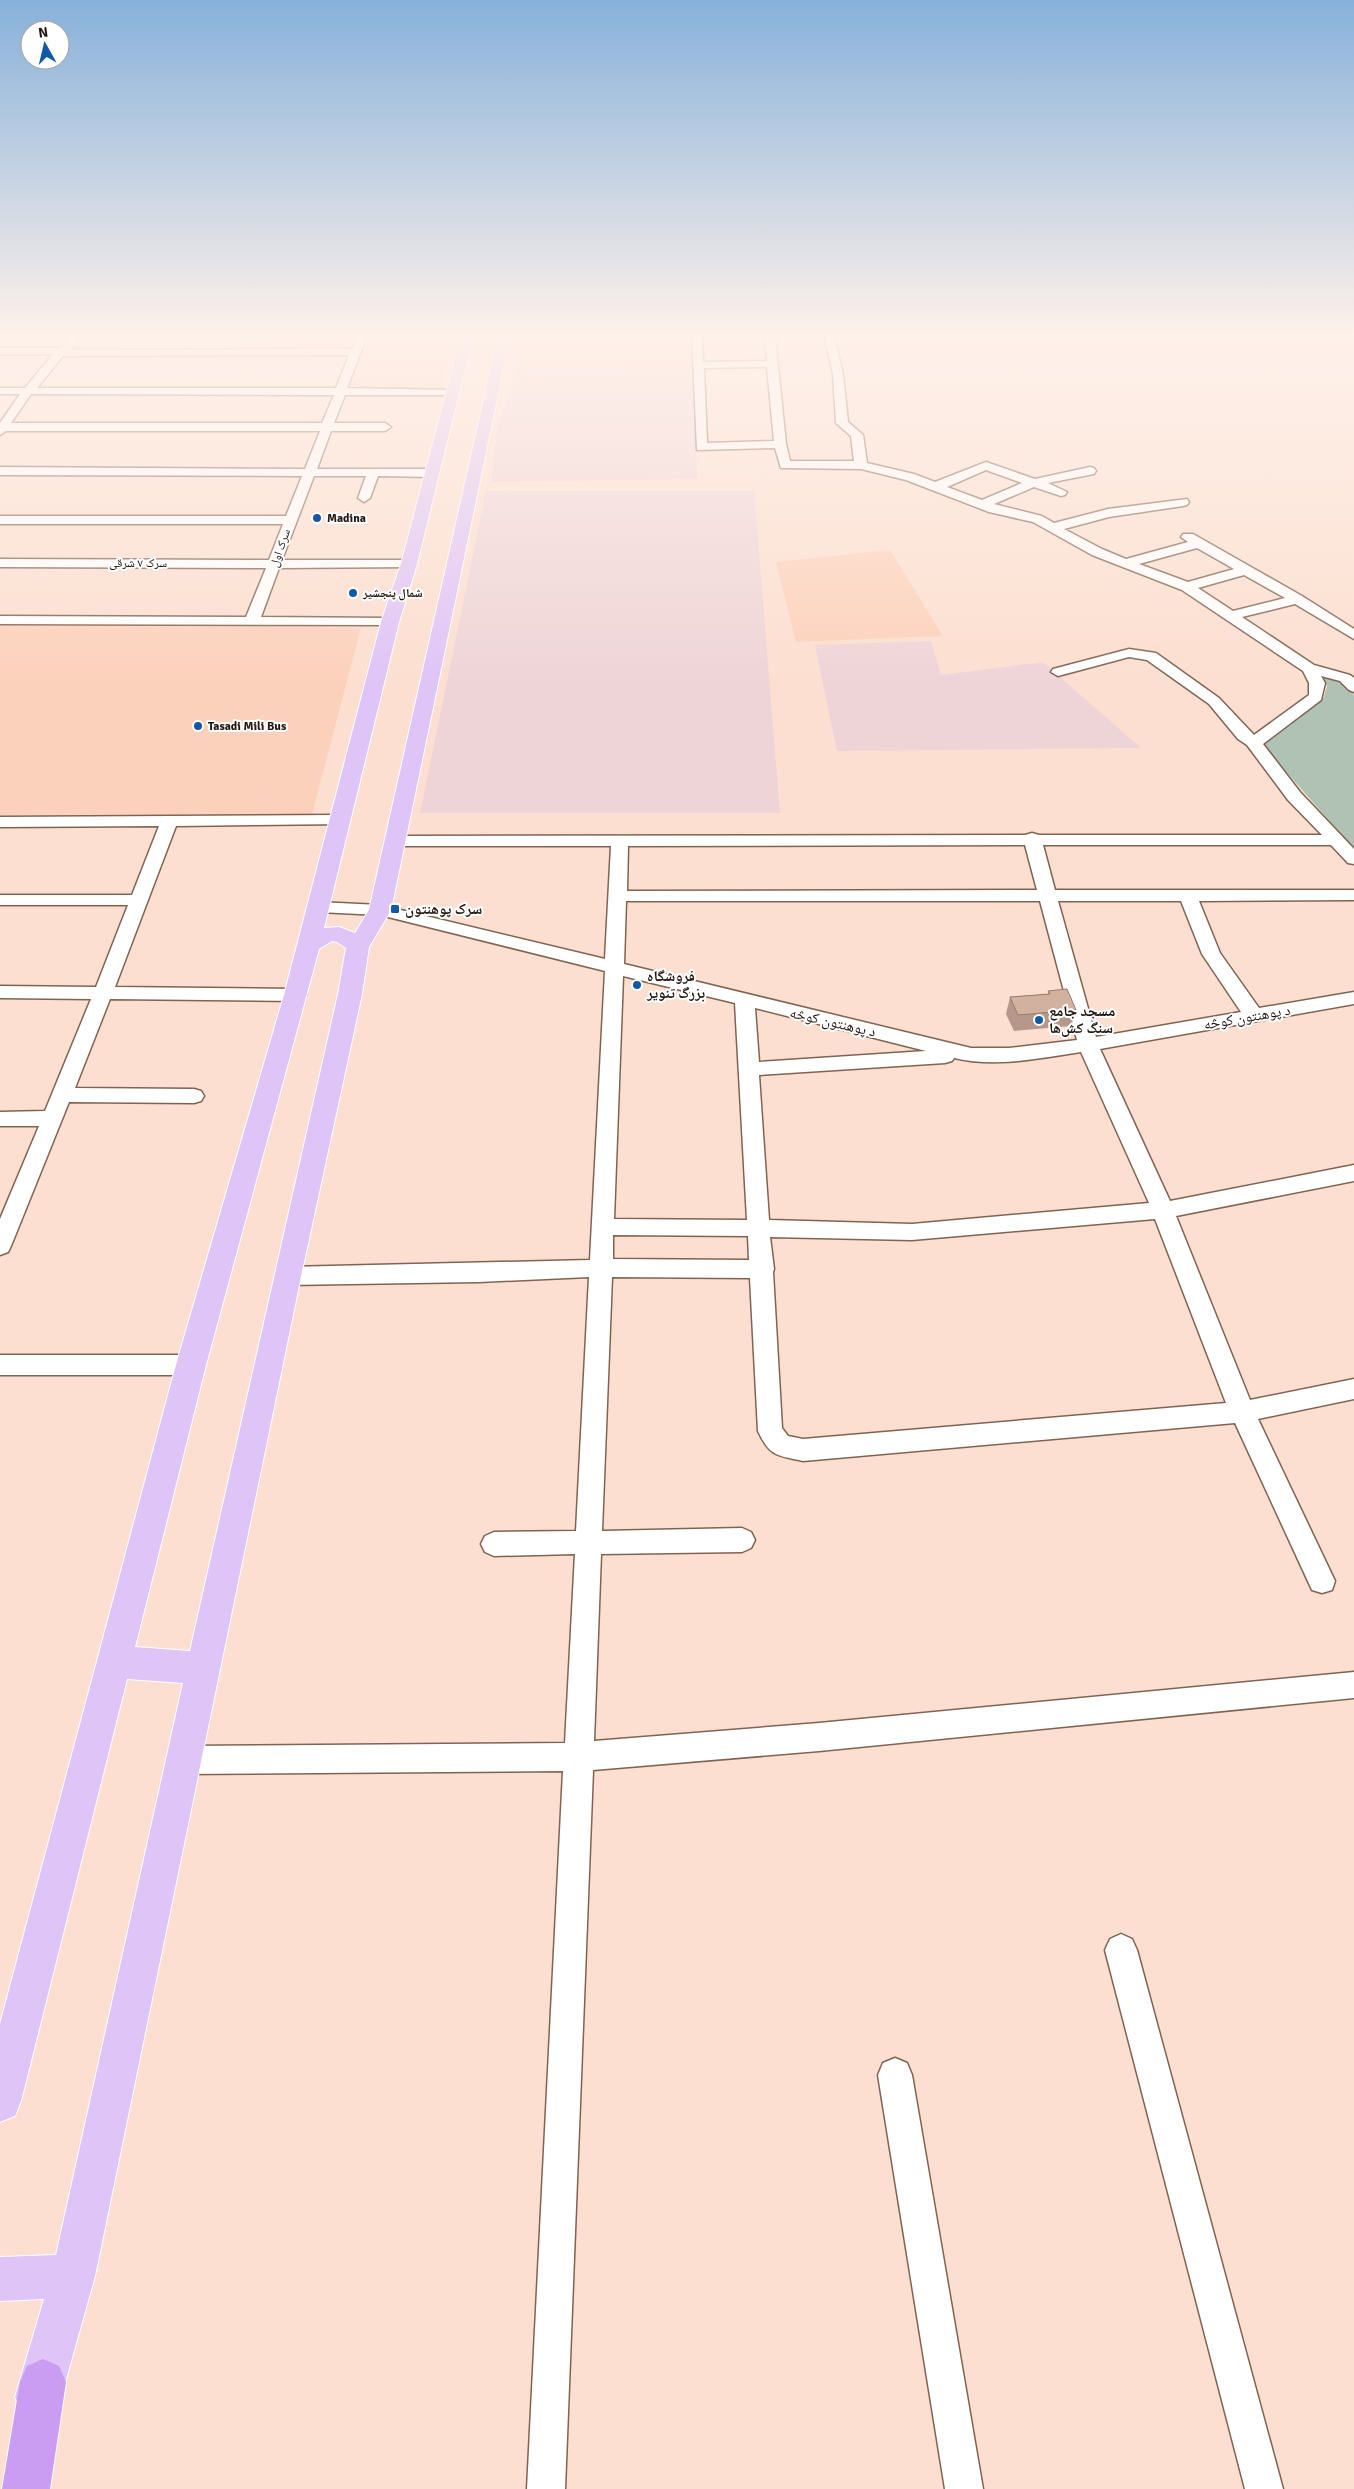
<svg xmlns="http://www.w3.org/2000/svg" width="1354" height="2489" viewBox="0 0 1354 2489" font-family="Signika,'Noto Naskh Arabic',sans-serif">
<rect width="100%" height="100%" fill="#fcdfd0"/>
<path fill="#fcd1bb" d="M83,336h269l-6,15 -274,-1z
M366,336h90l-14,53 -96,1z
M522,336h172v33l-176,-1z
M890,550l53,86 -147,6 -20,-80z
M0,622l361,6 -49,186 -312,1z"/>
<path fill="#efd4d7" d="M518,368l176,1 3,110 -206,3 6,-54z
M486,491h268l26,322h-360z
M931,641l10,34 102,-13 98,86 -304,3 -22,-106z"/>
<path fill="#e9d9c7" d="M87,336h152l-7,14h-155z"/>
<path fill="#afc2b4" d="M1318,672l27,9 9,15v153l-93,-106 63,-46 3,-11z"/>
<g fill="none" stroke-linecap="round" stroke-linejoin="round">
<defs>
<path id="minor" d="M70,336h10l-9,14 281,-1 5,-13h10l-20,52 109,2 2,2 -6,3h-107l-11,28h51l6,4 -6,4h-54l-14,38h115l6,4 -6,4 -54,-1 -8,22 -6,4 -6,-4 8,-22h-52l-32,84h127l5,1 2,3 -2,3 -135,1 -18,49 129,1 7,4 -2,3 -395,-1v-8l246,1 20,-49 -266,-1v-8l269,1 14,-36h-283v-8h286l16,-40 -302,-1v-8l305,2 15,-38h-314l-6,4v-12l20,-29h-20v-6h25l28,-34h-53v-6h62zM349,355l-13,33h-299l26,-32zM31,394l303,1 -12,28h-311z
M692,336h10l1,26 64,-1 -2,-25h10l11,108 4,17h64l-3,-25 -15,-13 -3,-49 -9,-38h10l9,38 5,48 15,13 4,28 47,11 21,8 51,-20 49,17 55,-12 4,1 2,3 -2,3 -46,9 19,9 -2,3 -4,1 -27,-9 -40,17 48,12 12,7 54,-14 79,-10 2,3 -2,3 -4,1 -74,11 -45,12 38,20 24,10 62,-17 -7,-5 2,-3h10l109,62 52,33v10l-59,-35 -53,13 72,48 36,10 4,3v14l-5,-2 -9,-9 -19,-5 4,7 -4,17 -58,44 37,48 54,57v15l-6,-1 -17,-18h-288l12,45h299v10l-155,1 21,52 39,55 95,-16v12l-254,45 70,152 184,-36v16l-178,35 74,184 104,-21v20l-96,20 77,162 -3,9 -10,3 -10,-3 -77,-167 -432,38c-26,-6 -33,-4 -45,-30l-8,-153 -138,-1 -10,254 140,-3 9,4 4,8 -4,8 -9,4 -141,2 -7,187 225,-18 535,-51v26l-535,53 -226,19 -28,719h-38l36,-718 -381,3 -10,-4 -5,-10 5,-10 10,-4 383,-3 10,-189 -81,2 -9,-4 -4,-8 4,-8 9,-4 82,-1 13,-254 -110,5 -192,3 -8,-3 -3,-6 3,-6 8,-3 303,-7 15,-289 -225,-56 -62,-3 -6,-1 -3,-4 3,-4 6,-1 62,3 225,54 6,-113h-215l-6,-1 -3,-4 3,-4 6,-1 629,-1 7,-2 7,2h283l-34,-35 -41,-55 -9,-6 -29,-35 -62,-44 -18,-3 -71,19 -7,-4 2,-3 76,-20 27,4 63,45 35,37 55,-40v-12l-6,-12 -121,-81 -90,-35 -59,-33 -44,-10 -83,-32 -45,-11 -80,-1 -6,-20 -78,2zM767,367l7,74 -67,2 -3,-75zM986,470l36,13 -40,17 -35,-13zM1197,548l37,21 -46,13 -49,-18zM1244,575l41,23 -52,13 -35,-23zM1025,845l12,45 -410,1 1,-45zM626,901h414l37,139 -68,8h-38l-347,-84zM1058,901h123l21,53 39,58 -145,25zM623,976l112,27 12,217 -133,-1zM755,1008l171,43 -167,11zM1081,1052l68,151 -237,21 -143,-4 -10,-145 186,-12 7,-2 2,-3c42,10 86,0 127,-6zM1155,1219l71,184 -423,36 -15,-3 -6,-8 -9,-156 1,-3 -4,-32 142,3zM613,1235l135,1 1,24 -136,-1z
M339,815l6,1 2,4 -2,4 -169,2 -61,161 181,2 7,2 3,4 -3,4 -7,2 -186,-2 -35,89 119,1 7,2 3,5 -3,5 -7,2 -125,-1 -58,144 -3,6 -8,3v-36l39,-93h-39v-14l45,-1 46,-112 -91,-1v-12l96,1 32,-82h-128v-10h132l27,-69 -159,1v-10z
M0,1355h191l9,3 3,7 -3,7 -9,3h-191z
M1121,1934l11,5 5,11 146,539h-38l-140,-539 5,-11z
M895,2058l12,5 5,12 71,414h-38l-67,-414 5,-12z"/>
<path id="major" d="M461,336h12l-56,228 -18,58 -75,306 15,-1 16,6 14,-23 129,-574h12l-119,574 -22,37 -7,47 -61,282 -206,1000 -34,121 -7,16 -16,7 -16,-7 -7,-16 29,-98 -44,2v-44l56,-2 127,-572 -56,-4 -106,422 -6,15 -15,6v-98l176,-659 108,-370 97,-373 20,-58zM332,941l5,1 9,6 -8,46 -148,657 -55,-4 71,-282 113,-416z"/>
<path id="highway" d="M43,2359l16,7 7,16 -16,107h-48l18,-107 7,-16z"/>
</defs>
<use href="#minor" stroke="#816352" stroke-width="3"/>
<use href="#major" stroke="#fff" stroke-width="2"/>
<use href="#highway" stroke="#fff" stroke-width="2"/>
<use href="#minor" fill="#fff" fill-rule="evenodd"/>
<use href="#major" fill="#dfc4f7" fill-rule="evenodd"/>
<use href="#highway" fill="#ca9df2" fill-rule="evenodd"/>
</g>
<path fill="#b59889" d="M1048,991l28,19 -5,16 -57,5 -8,-17 4,-17 38,-3z"/>
<path fill="#d3b19f" stroke="#947c6f" d="M1067,989l9,21 -58,5 -8,-18 40,-3 -2,-3z"/>
<linearGradient id="sky" x2="0" y2="1"><stop stop-color="#87b1db"/><stop offset="0.49" stop-color="#fef1ea"/><stop offset="1" stop-color="#fef1ea" stop-opacity="0"/></linearGradient>
<rect width="1354" height="684" fill="url(#sky)"/>
<g fill="#1159a8" stroke="#fff" stroke-width="2">
<circle cx="317" cy="518" r="5"/>
<circle cx="353" cy="593" r="5"/>
<circle cx="198" cy="726" r="5"/>
<rect x="390" y="904" width="10" height="10" rx="2.5"/>
<circle cx="637" cy="985" r="5"/>
<circle cx="1039" cy="1020" r="5"/>
</g>
<g text-anchor="middle" stroke-width="4" stroke-linejoin="round" paint-order="stroke">
<g font-size="12" font-weight="bold" fill="#251812" stroke="#fff" text-anchor="start">
<text x="327" y="522">Madina</text>
<text x="363" y="597">شمال پنجشیر</text>
<text x="208" y="730">Tasadi Mili Bus</text>
</g>
<g font-size="12" fill="#251812" stroke="#fff">
<text transform="translate(280 548) rotate(-71)" y="4">سرک‌ اول</text>
<text x="138" y="567">سرک ۷ شرقی</text>
</g>
<g font-size="15" font-weight="bold" fill="#251812" stroke="#fff" text-anchor="start">
<text x="405" y="914">سرک پوهنتون</text>
<text x="647" y="981">فروشگاه<tspan x="647" dy="17">بزرگ تنویر</tspan></text>
<text x="1049" y="1016">مسجد جامع<tspan x="1049" dy="17">سنگ کش‌ها</tspan></text>
</g>
<g font-size="15" fill="#251812" stroke="#fff">
<text transform="translate(1247 1017) rotate(-10)" y="5">د پوهنتون کوڅه</text>
<text transform="translate(833 1022) rotate(13)" y="5">د پوهنتون کوڅه</text>
</g>
</g>
<g transform="translate(45 45) rotate(352)"><circle r="24" fill="#ffffff" stroke="#a8a3a0"/>
<path d="M0-4L9 19L0 12L-9 19Z" fill="#1159a8"/>
<text y="-8" font-size="14" font-weight="bold" text-anchor="middle" fill="#251812">N</text>
</g>
</svg>
